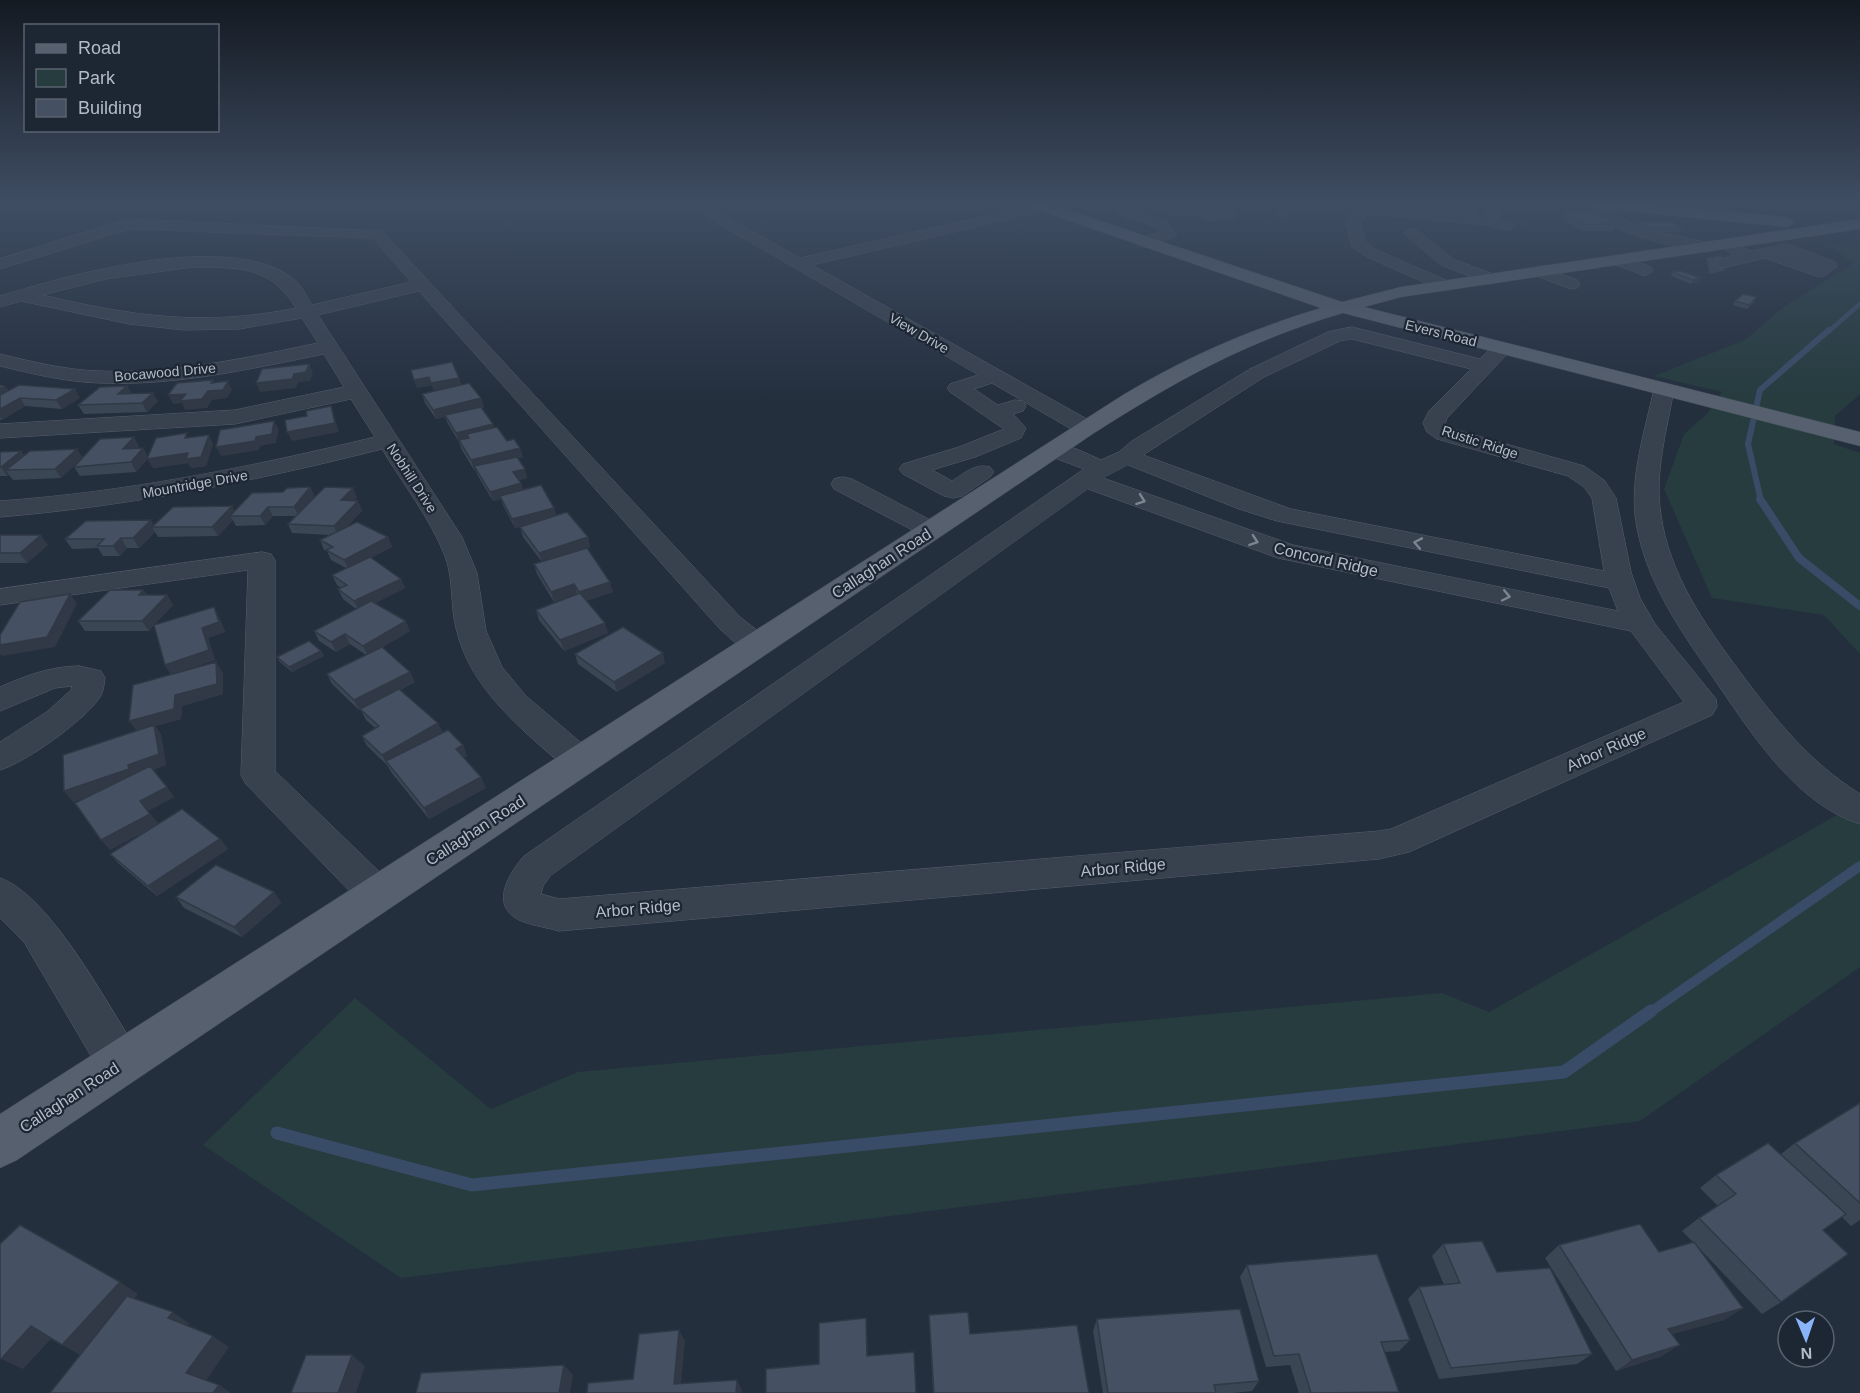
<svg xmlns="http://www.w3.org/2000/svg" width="1860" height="1393" viewBox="0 0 1860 1393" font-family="Helvetica,sans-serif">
<rect width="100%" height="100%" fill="#242f3e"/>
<path fill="#263c3f" d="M1679,202h146l-12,8 -92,-3z
M1827,244l33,1v149l-25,22 -1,28 26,9v201l-36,-39 -112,-17 -48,-109 20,-55 23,-20 15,-22 -68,-16 91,-36 40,-34 69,-43z
M1860,802v165l-220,154 -1239,157 -198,-133 152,-147 136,111 87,-37 864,-79 47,19z"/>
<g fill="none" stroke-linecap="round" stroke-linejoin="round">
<path stroke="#394c67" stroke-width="4.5" d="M1743,202l20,7
M1828,332l32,-28"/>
<path stroke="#394c67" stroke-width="6" d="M1761,501l-13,-57 12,-54 69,-60"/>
<path stroke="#394c67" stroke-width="8" d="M1760,499l39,59 61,48"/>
<path stroke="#394c67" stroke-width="10" d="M1649,1013l211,-147"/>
<path stroke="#394c67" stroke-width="13" d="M277,1133l195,52 1092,-113 87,-61"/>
<path stroke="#3a4453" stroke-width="16" stroke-dasharray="16 8" stroke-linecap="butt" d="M1414,202l95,10
M1708,266l15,-3"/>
<defs>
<path id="minor" d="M682,202h17l101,56 243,-55 5,1 2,3 -2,3 -236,55 282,158 3,5 -3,5 -8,2 -8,-2 -86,-50 -18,6 24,16 17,-5 8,1 3,5 -3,5 -10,3 13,14 -5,10 -46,19 -43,13 20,11c13,-8 23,-18 38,-14l4,5 -4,5 -28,19 -9,2 -9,-2 -41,-22 -4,-5 4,-5 56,-17 45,-18 -54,-37 -3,-4 3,-4 28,-9z
M1134,202h22l-2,3 -19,6 31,10 11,13 -3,3 -30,10 -6,-2 -2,-3 2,-3 22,-7c-12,-13 -34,-9 -45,-22l2,-3z
M1286,202l14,1 -14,14h-10l-2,-3z
M1362,202h15l-2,4 113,10 25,7 3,3 -8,5 -20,-6 -120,-11 -7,8 4,20 14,9 71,31 3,4 -3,4 -6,1 -77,-34 -15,-10 -7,-25z
M1586,202c21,0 20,8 37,17 28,14 59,17 90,25l2,3 -8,5c-30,-6 -110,-18 -121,-50z
M128,219l254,12 358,386 27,21 4,7 -4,7c-21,5 -32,-10 -47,-23l-301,-338 -101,24 144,222 15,36 9,58 16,36 24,29 66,56 5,9 -5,9 -12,3 -12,-3c-45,-40 -98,-80 -112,-142 -6,-24 -2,-48 -11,-72 -15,-38 -42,-72 -63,-107 -126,32 -252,57 -382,68v-16c127,-9 251,-34 375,-64l-24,-38 -116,25 -235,14v-14l235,-14 109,-23 -20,-33c-74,15 -148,32 -224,29 -34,-1 -67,-9 -100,-17v-12c33,8 66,16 99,17 74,3 147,-13 219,-28l-16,-25 -63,11 -55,1 -55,-6 -108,-23 -21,6v-11c69,-21 237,-69 297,-14 6,6 10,16 15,23l99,-23 -38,-44 -244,-9 -129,40v-10zM193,267c46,1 77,-2 103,41 -92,19 -164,8 -254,-13l64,-16z
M1412,228l5,2 36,29 42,16 3,4 -3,4 -6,1 -48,-19 -34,-29 -3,-3z
M1730,243l21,8 36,-7 48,18 2,4 -12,10 -6,1 -54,-19 -42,10 -6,-2 -2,-3 2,-3 17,-5 -12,-7z
M1617,255l34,12 2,4 -8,5 -34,-13 -2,-3 2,-3z
M1540,266l37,14 3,4 -3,4 -6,1 -37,-14 -2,-4z
M1352,327l128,32 15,-15h14l3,4 -3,4 -62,66 -2,6 8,5 131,37 20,14 12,18 15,74 9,26 15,26 61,75 1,8 -5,8 -303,137 -30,7 -820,72c-13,-4 -34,-6 -45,-14 -23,-16 -3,-46 10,-61l560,-387 -37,-14 -3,-5 3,-5c17,-4 38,8 54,15l18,-8 13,-11 118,-72 78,-37zM1352,339l119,30 -42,42 -6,12 4,9 10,7 131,37 16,11 8,11 12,73 -313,-62 -148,-54 121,-78 76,-36zM1128,465l111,44 38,12 332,67 9,23 -325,-66 -190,-67zM1088,489l190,69 353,73 53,71 -293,127 -12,2 -820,68 -18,-5 2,-8 7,-10z
M1664,383l7,2 3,4c-7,41 -20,84 -13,126 8,59 44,110 79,157 35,47 69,90 120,122v30c-62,-19 -106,-87 -141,-138 -36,-52 -76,-106 -84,-171 -4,-42 10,-85 19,-126l3,-4z
M843,477l9,2 88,46 4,5 -4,5 -9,3 -9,-3 -88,-46 -3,-5 3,-5z
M262,552l9,2 4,6v211l116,112 5,11 -5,11 -14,5 -14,-5 -117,-121 -5,-9 7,-205 -248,35v-16z
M79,666l22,5 4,7c-1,8 -2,16 -7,22 -16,22 -72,62 -98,70v-28l48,-31 23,-21 1,-4 -17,2 -55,23v-24c25,-11 51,-21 79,-21z
M0,878c50,17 106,125 136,170l6,15 -6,15 -16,6 -16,-6 -80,-136 -24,-24z"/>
<path id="major" d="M1021,202h23l298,100 59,-15 459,-68v10l-459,68 -37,10 496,125v14l-517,-133c-96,28 -166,67 -249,120l-1077,727 -17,8v-54l1123,-719c63,-38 128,-66 198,-87l-297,-103z
M1577,202h54l156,15 8,5 -8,5 -202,-20z"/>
</defs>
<use href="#minor" stroke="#565f6c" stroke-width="1"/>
<use href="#major" stroke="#414a57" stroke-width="1"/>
<use href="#minor" fill="#38414e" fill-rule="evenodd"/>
<use href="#major" fill="#56606e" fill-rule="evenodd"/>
</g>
<path fill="#3b4654" d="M903,202h22l-15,3z
M1161,202h73l-8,2 10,9 -2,7 -30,1 -4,-4 -28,1 -11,-12z
M1564,211l52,13 -3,7h-32l-20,-13z
M1640,222l42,6 -2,4h-32l-10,-7z
M1672,272l28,6 -1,4 -8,2 -20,-8z
M1735,301h20l-8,8 -14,-4z
M411,370l48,8 2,7 20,13 3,9 -3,1 13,20 29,29 -5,1 9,20 -8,2 2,3 2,7 31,18 2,7 32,22 2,10 -11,3 34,42 -27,9 22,32 -44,18 -25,-31 -3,-10 41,-16 -23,8 -17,-28 -3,-10 8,-2 -19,-25 -3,-10 -5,1 -12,-23 -2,-6 -8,2 -15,-25 -3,-7 -1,1 -12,-20 -3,-8 -11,-18 -3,-7 -9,2 -11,-16 -3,-9 12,-3 -2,-6 -15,3z
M0,385l5,1 4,5 71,7 -18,11 -37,-3 -23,14h-2z
M127,386l4,7 27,8 -11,11 -63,2 -6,-9z
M189,438l24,6 -7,22 -15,2 -3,-5 -35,5 -5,-10 -12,14 -56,4 -6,-9 6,-7 -19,18 -48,2 -4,-5 -2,1h-7v-24l24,3 59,3 56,-12 -2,2h6l5,9z
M310,487l5,10 38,-9 4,10 -3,3h4l4,10 -16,16 42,10 4,10 -21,11 30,21 4,9 -30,15 35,28 -27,16 32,35 -15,8 43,42 20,13 4,11 -4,2 23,30 -57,31 -38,-47 -4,-7 -20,-19 -5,-10 13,-8 -9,-8 -5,-10h-2l-27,-26 -5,-10 39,-19 -16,-11 -14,8 -17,-11 -5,-10 42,-22 -13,-10 -5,-10 3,-1 -4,-3 -5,-10 14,-7 -15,-8 -4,-9 -3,-1 -4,-10 10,-5 -38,-2 -4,-9 7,-8h-22l-8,9 -29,1 -3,-6 -15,16 -60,1 -3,-5 -16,16h-12l-7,8h-17l-5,-8 -26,1 -7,-10 170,-27 48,-20z
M0,535l48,10 -21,18h-27z
M143,590l4,5h20l6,10 -19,20 65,-8 6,15 -17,6 7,22 -36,12 44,1v21l-41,12 -1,13 -26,7 6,9 5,30 -13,5 21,27 -26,14 10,13 62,15 8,10 -71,47 -38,-32 -9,-10 39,-25 -39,21 -21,-54 -16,6 64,-72 -8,-9 42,-47 -6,-9 -11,-40 -5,6h-64l-7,-10z
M321,651l3,5 -32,16 -12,-10 -3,-5z
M575,654l90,9 -48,29 -39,-28z
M274,892l7,11 -39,34 -58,-29 -8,-11z
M1860,1103v117l-9,6 -9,-9 -19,13 -42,72 -19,12 -67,-70 48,64 -19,12 -52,14 -10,22 -46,15 -71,-113 14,-13 100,7 34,-10 -11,-11 17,-13 19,-12 -18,-18 16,-13 65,-21 14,-11z
M1443,1244l54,28 95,82 -15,10 -138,15 -31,-80 11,-12 25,-2 -12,-29z
M1247,1265l163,75 -11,11 -14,1 14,40 -100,1 -9,-28 -24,2 -26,-90z
M929,1315l160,78h-156z
M1097,1319l162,62 -7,10 -19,2h-130l-10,-62z"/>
<path fill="#303945" d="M910,202h15l-15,3z
M1700,278l-1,4 -8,2 2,-4z
M309,364l4,9 -3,8 -12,1 -2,6 -36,4 -4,-9 38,-9z
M429,377l3,8 -15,3 -3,-8z
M459,378l3,9 -28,5 -3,-9z
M213,380l4,9 11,-8 4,9 -5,8 -15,2 -5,8 -22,2 -3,-7 -9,1 -5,-9 18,-1 25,-11z
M5,386l6,8 -11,5v-11z
M127,386l5,9 -14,-1z
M75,389l5,9 -18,11 -6,-9z
M153,393l5,8 -11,11 -5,-9z
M20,398l5,8 -23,14 -2,-3v-8z
M481,398l3,9 -48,12 -3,-9z
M331,406l3,9 5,17 -47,9 -5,-9z
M274,421l5,9 -3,13 -16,3 -1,4 -38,6 -5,-9z
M493,424l3,9 -29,1 2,6 -10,3 -3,-10z
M209,435l4,9 -7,22 -15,2 -3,-5 -35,5 -6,-9z
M134,437l5,9 -11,13 -5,-10z
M143,448l5,9 -12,15 -5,-10z
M520,448l3,9 -47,12 -2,-3 1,3 -1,1 -3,-10z
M77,449l6,9 -22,20 -6,-9z
M21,451l7,9 -22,10 3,5 -2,1 -6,-9z
M525,469l2,9 -11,3 -3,-9z
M521,483l3,10 -24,3 1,3 -8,2 -3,-9z
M310,487l5,10 -16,19 -5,-9z
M353,488l4,10 -12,12 -4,-10z
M358,501l4,10 -24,25 -4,-10z
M232,506l5,10h-7l3,4 -15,16 -6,-9z
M268,507l5,9 -8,9 -5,-9z
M554,508l3,9 -42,11 -3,-9z
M151,520l4,7h-3l3,5 -16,16 -6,-10z
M41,535l7,10 -21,18 -7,-10z
M388,537l4,10 -43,23 -5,-10z
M588,537l2,10 -48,16 -3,-10z
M121,538l6,10 -7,8 -7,-10z
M401,579l4,9 -46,23 -5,-10z
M610,582l3,10 -31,10 -3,-10z
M574,584l3,10 -23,8 -3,-10z
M143,590l7,10 -11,-5z
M70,594l7,10 -22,43 -53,9 -2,-2v-9z
M167,595l6,10 -24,26 -7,-10z
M214,607l5,10 6,15 -17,6 7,22 -44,15 -6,-10 37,-37z
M406,621l4,10 -42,25 -5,-10z
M605,623l3,10 -44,18 -4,-11z
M345,634l5,10 -14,8 -5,-10z
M321,651l3,5 -32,16 -3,-5z
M663,653l2,10 -48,29 -3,-10z
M216,662l7,11v21l-41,12 -1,13 -26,7 6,9 5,30 -30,11 1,3 -64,23 -9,-11 73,-60 -8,-10 46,-26z
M410,672l5,10 -56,28 -5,-10z
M438,723l5,10 -57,28 1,4 -5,-10z
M463,745l4,11 -7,3 -4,-10z
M481,777l5,11 -57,31 -5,-11z
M167,787l7,10 -26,14 -8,-10z
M150,814l9,10 -49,26 -9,-10z
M220,839l8,10 -71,47 -9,-10z
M274,892l7,11 -39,34 -8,-10z
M120,1282l18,12 -56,62 -20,-11z
M1743,1308l-19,12 -72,20 16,-11z
M173,1312l17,12 -5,6 -17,-12z
M866,1318l1,12 1,37 -1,-11z
M31,1326l21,12 -29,31 -22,-10z
M679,1330l6,11 -5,52 -6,-9z
M213,1336l16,11 -25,37 -18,-11z
M1680,1345l-18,11 -46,15 16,-11z
M352,1355l13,11 -9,27h-18z
M564,1365l9,10 -3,18h-11z
M737,1380l5,10 -1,3h-5z
M219,1385l12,8h-18z"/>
<path fill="#455162" stroke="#303945" stroke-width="1.5" d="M1164,202h59l13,11 -30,1 -5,-4 -28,1z
M1564,211h32l20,13h-33z
M1640,222h32l10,6h-33z
M1680,271l20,7 -7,2 -21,-8z
M1743,294l14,3 -8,8 -14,-4z
M452,362l7,16 -28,5 -2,-6 -15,3 -3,-10z
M309,364l-3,8 -12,2 -2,5 -36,4 6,-14z
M213,380l-2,3 17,-2 -5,9 -15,1 -6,8 -22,2 6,-7 -18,1 9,-12z
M469,383l12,15 -48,12 -11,-16z
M19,385l56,4 -19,11 -36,-2 -20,11v-14z
M127,386l-9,8 35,-1 -11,10 -64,2 22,-18z
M331,406l4,17 -48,9 -2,-12 22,-4 -1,-5z
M481,407l12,17 -37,9 -11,-18z
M274,421l-2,13 -16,3 -1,4 -39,6 4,-17z
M497,427l10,14 7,-2 6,9 -49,12 -12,-20 10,-2 -2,-4z
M187,433l-2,5 24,-3 -8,22 -15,2 2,-6 -41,6 9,-21z
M134,437l-11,12 20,-1 -12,14 -57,5 26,-28z
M77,449l-22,20 -49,1 24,-19z
M21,451l-20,16h-1v-15z
M517,457l8,12 -12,3 8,11 -31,9 -16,-26z
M541,485l13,23 -42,11 -12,-23z
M310,487l-16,20h-26l-8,9h-30l22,-23 31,-1 4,-4z
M325,487l28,1 -12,12 17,1 -24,25 -46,-2z
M232,506l-20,21h-60l21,-20z
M567,512l21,25 -49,16 -19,-26z
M151,520l-18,18h-12l-8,8h-16l7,-7h-39l21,-18z
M357,522l31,15 -44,23 -18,-10 7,-3 -13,-7z
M0,535h41l-21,18h-20z
M587,548l23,34 -31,10 -5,-8 -23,8 -17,-28z
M370,557l31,22 -47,22 -16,-12 9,-4 -15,-10z
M110,590h33l-4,5h28l-25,26h-64z
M580,593l25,30 -45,17 -24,-30z
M70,594l-23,43 -47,8v-10l20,-33z
M371,601l35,20 -43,25 -18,-12 -14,8 -17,-11z
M214,607l5,15 -17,6 7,22 -44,15 -11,-40z
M623,627l40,26 -49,29 -39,-28z
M309,641l12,10 -32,16 -12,-10z
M382,647l28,25 -56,28 -27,-26z
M216,662l1,22 -42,11 -1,14 -45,12 4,-36z
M399,689l39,34 -56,32 -20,-19 17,-10 -19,-17z
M154,725l5,29 -31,11 1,4 -65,22 -1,-36z
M448,730l15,15 -7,4 25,28 -57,31 -38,-47z
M150,766l17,21 -27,14 10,13 -49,26 -26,-37z
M182,809l38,30 -72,47 -38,-32z
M216,865l58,27 -40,35 -58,-30z
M1860,1103v100l-65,-60z
M1768,1143l78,71 -23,16 25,24 -67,48 -82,-84 37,-24 -20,-19z
M1640,1224l19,28 35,-10 49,66 -75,21 12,16 -48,15 -73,-115z
M20,1225l100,57 -58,63 -31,-19 -30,33 -1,-1v-114z
M1482,1241l15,31 53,-4 42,86 -141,14 -32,-81 41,-4 -17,-39z
M1377,1254l33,86 -29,2 18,50 -88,1 -12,-39 -25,2 -27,-91z
M127,1296l46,16 -5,6 45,18 -27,37 33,12 -6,8h-163z
M1240,1309l19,72 -45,4 2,8h-108l-11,-74z
M968,1312l2,22 107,-9 12,68h-155l-5,-78z
M866,1318l1,38 47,-4 2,41h-150v-24l53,-5v-41z
M679,1330l-5,54 63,-4 -1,13h-149l1,-10 45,-4 6,-45z
M306,1355h46l-14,38h-47z
M564,1365l-5,28h-143l5,-20z"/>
<defs><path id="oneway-chevron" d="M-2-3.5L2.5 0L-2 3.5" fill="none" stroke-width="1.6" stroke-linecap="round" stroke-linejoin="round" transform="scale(1.5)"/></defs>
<g stroke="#7c8592">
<use href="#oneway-chevron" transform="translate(1141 500) rotate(20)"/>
<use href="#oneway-chevron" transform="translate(1254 541) rotate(19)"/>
<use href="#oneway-chevron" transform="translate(1418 543) rotate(-169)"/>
<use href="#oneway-chevron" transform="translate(1506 596) rotate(12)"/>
</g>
<linearGradient id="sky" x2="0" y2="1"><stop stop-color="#141a22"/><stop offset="0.51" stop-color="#3f4d63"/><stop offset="1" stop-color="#3f4d63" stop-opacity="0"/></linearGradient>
<rect width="1860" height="397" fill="url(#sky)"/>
<g text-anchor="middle" stroke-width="4.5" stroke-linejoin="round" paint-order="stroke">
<g font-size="14" fill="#b4bcc9" stroke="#1d2633">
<text transform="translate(919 333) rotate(30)" y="5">View Drive</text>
<text transform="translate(1441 333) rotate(14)" y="5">Evers Road</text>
<text transform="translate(165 372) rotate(-5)" y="5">Bocawood Drive</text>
<text transform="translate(1480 442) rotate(18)" y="5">Rustic Ridge</text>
<text transform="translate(412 478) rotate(57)" y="5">Nobhill Drive</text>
<text transform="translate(195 484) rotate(-10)" y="5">Mountridge Drive</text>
</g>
<g font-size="16" fill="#b4bcc9" stroke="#1d2633">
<text transform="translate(1326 559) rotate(13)" y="6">Concord Ridge</text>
<text transform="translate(881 563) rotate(-33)" y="6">Callaghan Road</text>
<text transform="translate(1606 749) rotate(-24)" y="6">Arbor Ridge</text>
<text transform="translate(475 830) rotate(-33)" y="6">Callaghan Road</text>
<text transform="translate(1123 867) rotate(-5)" y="6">Arbor Ridge</text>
<text transform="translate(638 908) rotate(-5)" y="6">Arbor Ridge</text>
<text transform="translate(69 1097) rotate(-33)" y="6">Callaghan Road</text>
</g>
</g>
<rect x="24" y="24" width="195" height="108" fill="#1d2633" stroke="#59626f" stroke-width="1.5"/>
<rect x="36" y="44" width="30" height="9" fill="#56606e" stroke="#59626f" stroke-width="1.5"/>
<text x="78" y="54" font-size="18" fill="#b4bcc9">Road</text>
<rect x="36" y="69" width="30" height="18" fill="#263c3f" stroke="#59626f" stroke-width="1.5"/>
<text x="78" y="84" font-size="18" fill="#b4bcc9">Park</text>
<rect x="36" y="99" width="30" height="18" fill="#455162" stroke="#59626f" stroke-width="1.5"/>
<text x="78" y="114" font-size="18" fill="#b4bcc9">Building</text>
<g transform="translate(1806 1339) rotate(178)"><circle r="28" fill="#1d2633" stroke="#59626f" stroke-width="1.5"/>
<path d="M0-4.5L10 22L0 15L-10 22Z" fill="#8ab4f8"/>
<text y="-9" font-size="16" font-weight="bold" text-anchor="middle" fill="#b4bcc9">N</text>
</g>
</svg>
